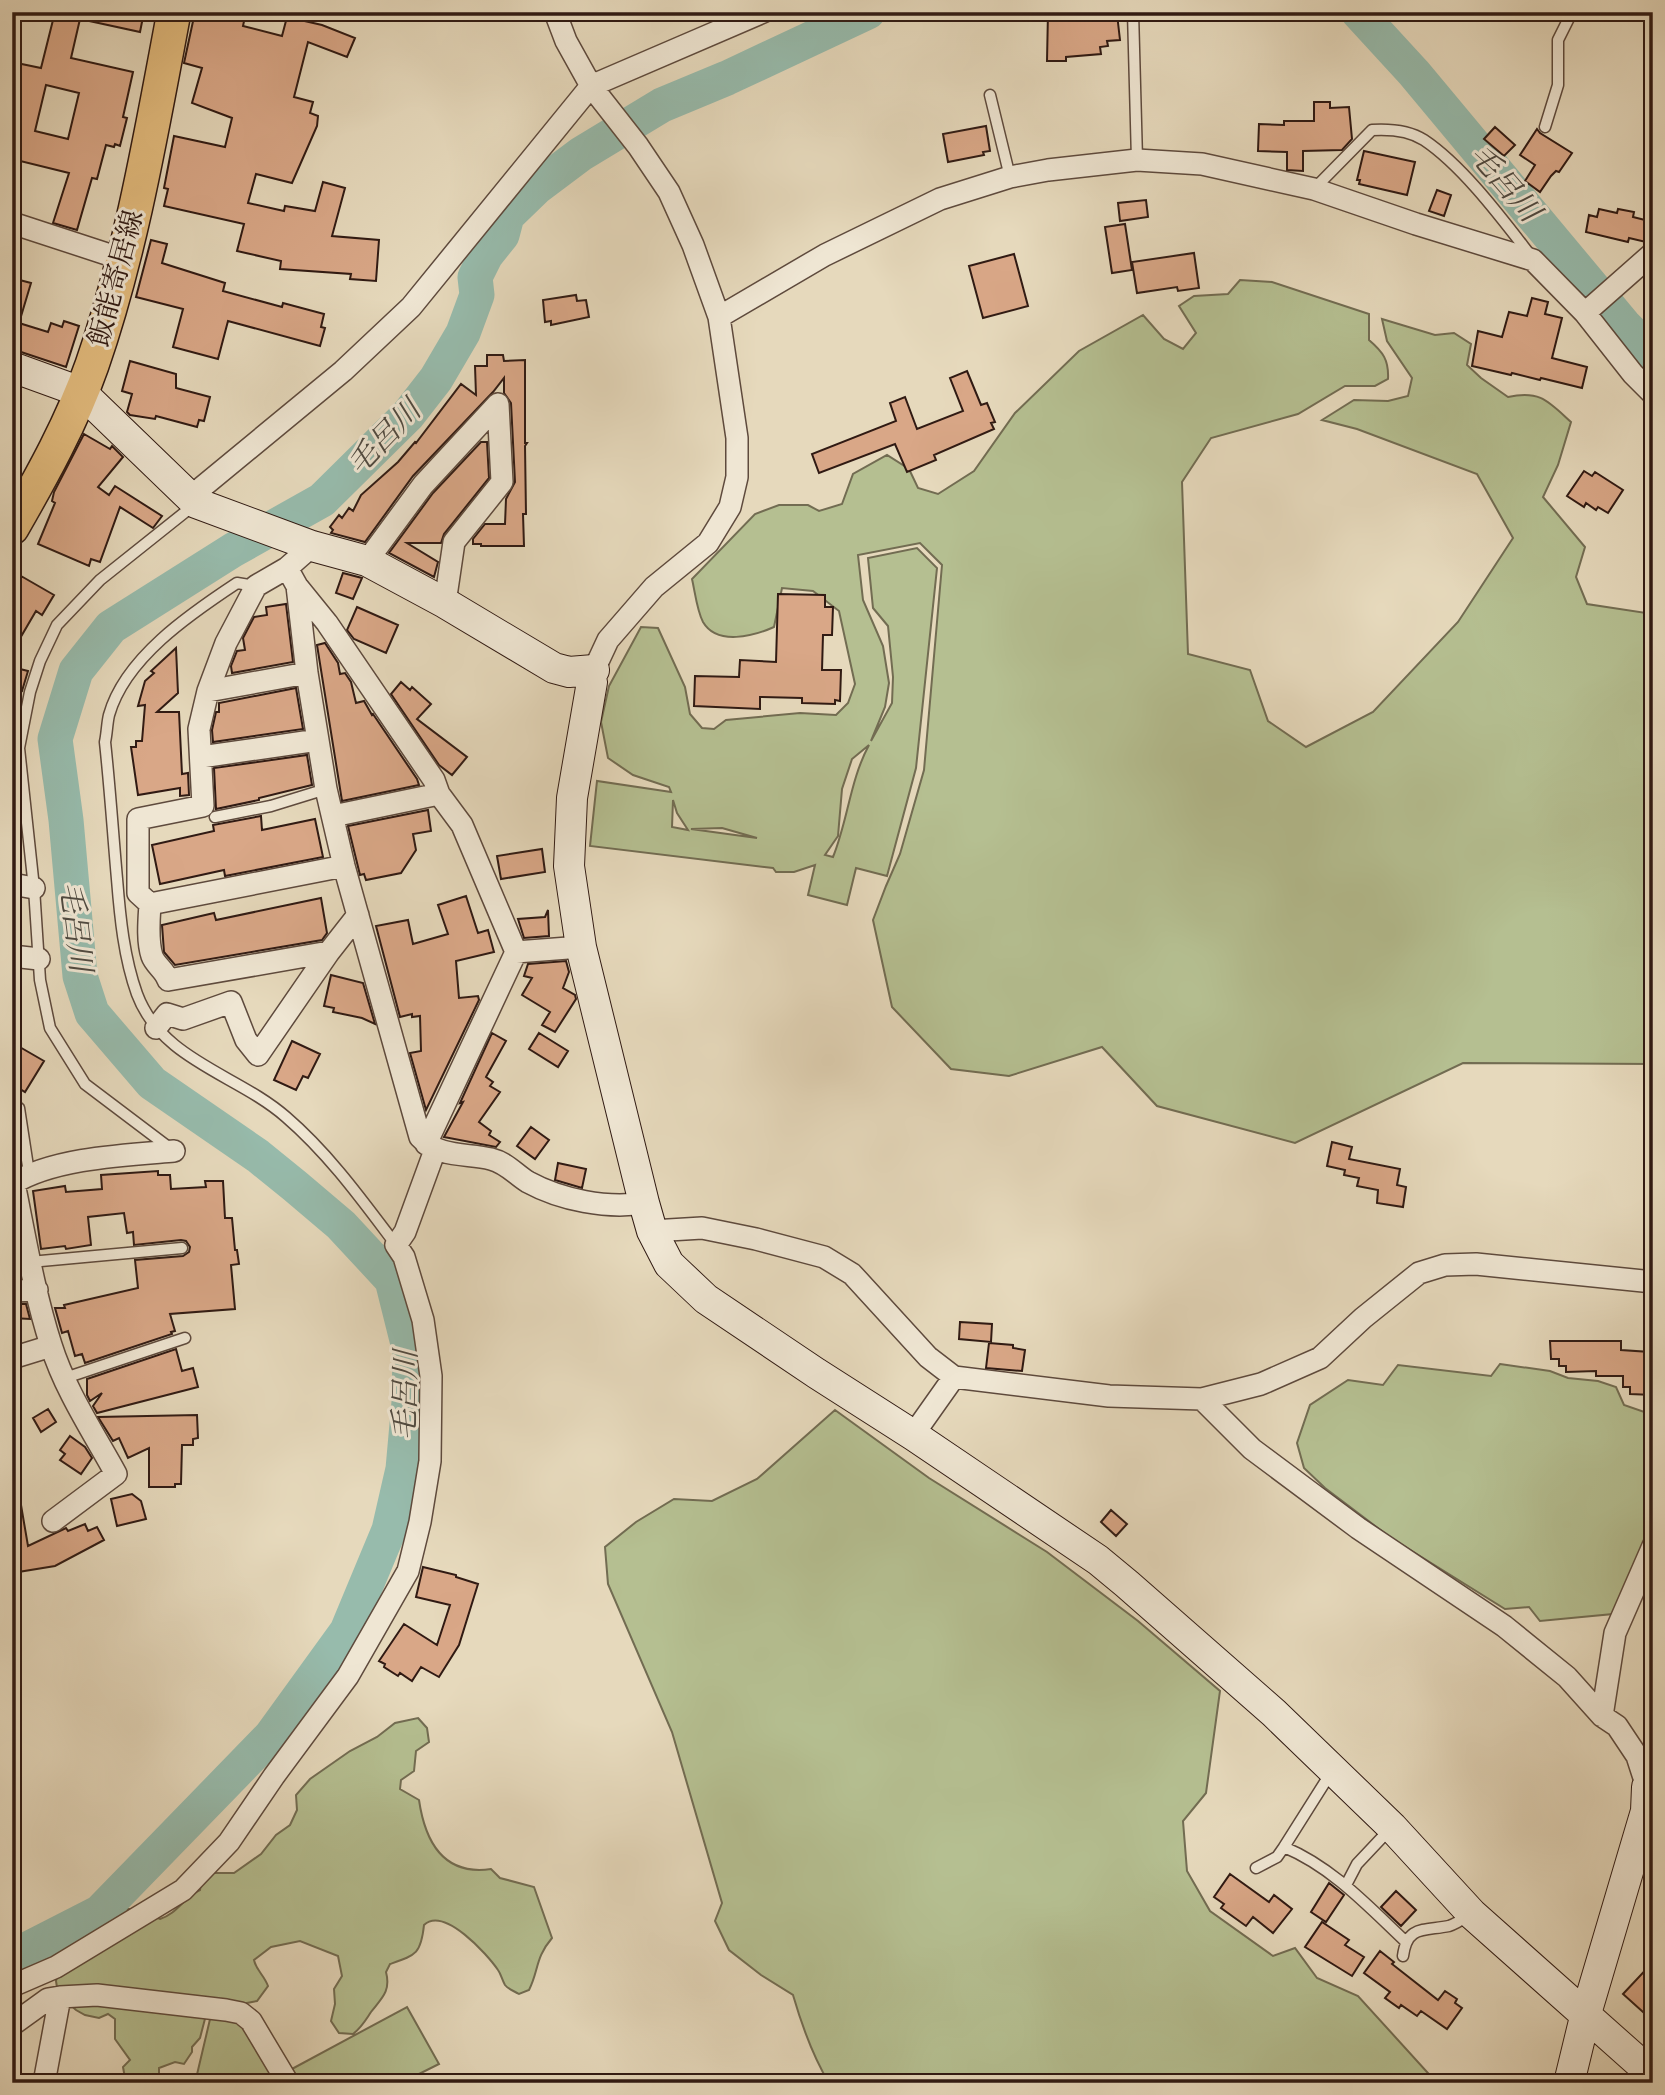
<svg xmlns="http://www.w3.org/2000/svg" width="1665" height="2095" viewBox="0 0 1665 2095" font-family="'Gentium Book Plus','Noto Serif JP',serif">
<rect width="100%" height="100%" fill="#e6d9bc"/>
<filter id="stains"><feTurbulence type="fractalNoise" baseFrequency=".00286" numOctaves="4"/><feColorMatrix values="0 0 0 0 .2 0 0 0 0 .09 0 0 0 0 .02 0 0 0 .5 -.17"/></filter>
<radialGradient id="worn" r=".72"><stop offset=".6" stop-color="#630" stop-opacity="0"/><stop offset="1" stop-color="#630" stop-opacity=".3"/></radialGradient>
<path fill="#b5bf91" stroke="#726c52" stroke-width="2" fill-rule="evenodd" d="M1240,280l32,2 97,32v26c14,12 20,20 19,39l-13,7h-30l-47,28 -87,24 -29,44 6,172 62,16 18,51 38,26 67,-35 85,-90 55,-84 -36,-64 -120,-45 -35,-9 32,-20 34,1 20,-5 4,-18 -25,-37 -5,-22 53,16 19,-2 17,11 -4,21 14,13 27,19c32,-7 40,4 63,25l-13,43 -15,32 42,50 -9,30 11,27 66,10v450l-190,-1 -168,80 -138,-37 -55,-59 -93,29 -58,-7 -59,-62 -19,-87 13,-34 14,-32 24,-84 18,-205 -22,-22 -62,12 5,45 20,46 6,37 -4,24 -14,34 21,-38 1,-26 -5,-51 -15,-18 -5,-50 49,-10 20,20 -21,200 -29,108 -31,-8 -9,37 -39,-10 7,-30 -21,7h-18l-3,-4 -183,-22 7,-65 74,11 -2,-5 -36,-12 -25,-17 -7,-36 8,-36 32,-59 17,1 27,59 5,27 12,14 12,1 12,-9 74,-7 36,2 12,-12 7,-19 -16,-73 -26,-20 -31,-3 -8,39c-20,9 -57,19 -71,-5 -6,-11 -8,-30 -11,-43l63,-65 24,-9h29l11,6 23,-7 11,-30 34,-19 22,14 9,19 20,6 36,-23 41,-58 64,-62 64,-36 21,24 19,10 13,-16 -17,-27 15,-10 34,-2zM869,745c-19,35 -21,75 -36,112l-8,-2 13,-19 4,-47 10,-30zM673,800l4,13 11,17 -16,-3zM722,828l35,10 -66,-9z
M1500,1364l50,7 18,7 30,3 18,6 8,18 29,10v117l-40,82 -73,7 -11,-14 -24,2 -114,-71 -66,-50 -21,-20 -7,-25 13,-38 38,-25 35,5 15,-20 93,11z
M835,1410l94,68 118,74 91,69 82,70 -14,102 -23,28 4,50 23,40 63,45 22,-8 22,30 41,18 79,87h-608c-17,-28 -27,-57 -36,-88l-32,-20 -32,-25 -14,-29 7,-18 -50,-171 -64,-148 -3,-37 31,-25 38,-23 38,2 45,-22z
M418,1718l9,10 2,14 -13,9 -2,20 -13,9 -1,9 19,11c6,41 24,76 72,69l9,9 34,9 18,51c-17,20 -13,32 -23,52l-10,4c-5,-3 -11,-5 -14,-9 -3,-5 -4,-11 -7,-15 -11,-16 -54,-64 -74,-45 -3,29 -8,30 -34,39l-4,8c5,19 -4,26 -15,40 -6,9 -9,15 -18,22l-14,-1 -8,-12 4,-17 -1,-15 8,-13 -4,-20 -38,-15 -29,6 -17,13c2,10 10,15 14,26l-11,15 -10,2 -7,7 -33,1 -7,27 -8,9v5l-8,12 -9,-2 -16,6v15h-30l-4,-5 -2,-11 7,-7 -15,-21v-20l-7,-5 -9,4 -14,-3 -9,-5 -18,-16 -2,-13 5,-27 19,-19 42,-26h15l23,10c17,-5 24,-22 40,-29l1,-7 9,-10h24l27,-19 15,-19 14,-10 7,-15 -1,-15 14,-16 40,-28 27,-14 18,-14z
M407,2007l32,57 -38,19h-104l-7,-13z
M211,2015l31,7 39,61h-86z"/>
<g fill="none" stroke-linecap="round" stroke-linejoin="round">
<path stroke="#97bbac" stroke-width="35" d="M1358,12l56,61 210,252 29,29
M12,1957l88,-45 171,-176 76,-105 42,-101 14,-61 6,-67 1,-50 -18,-72 -51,-55 -46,-39 -37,-30 -106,-73 -60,-70 -12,-37 -14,-156 -11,-81 21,-68 35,-44 122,-77 89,-50 86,-85 28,-36 27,-46 14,-38 -2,-18 11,-22 16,-20 5,-19 30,-29 44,-33 81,-49 65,-27 141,-66"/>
</g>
<path fill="#d9a787" stroke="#301a13" stroke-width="2" fill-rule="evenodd" d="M55,12h89l-4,20 -60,-13 -9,39 62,14 -10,45 4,1 -7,28 -5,-2 -1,3 -8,-2 -9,34 -5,-1 -15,52 -24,-7 16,-50 -57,-14v-97l29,6zM46,85l33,8 -11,46 -33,-8z
M195,12h51l-3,14 39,10 5,-19 35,8 33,13 -8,19 -39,-15 -14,55 19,5 -3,11 8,3 -1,10 -25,57 -36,-9 -8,29 36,8 1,-5 30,5 8,-29 22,6 -13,48 47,4 -3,41 -26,-2 1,-5 -71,-5 1,-8 -44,-10 7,-27 -80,-18 4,-17 -4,-1 10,-52 51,11 7,-29 -40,-15 10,-35 -18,-5z
M1048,12h20v5l49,-3 3,26 -13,1 1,5 -8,1 1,7 -35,3v4h-19z
M1314,102h16v6l19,-1 3,32 -10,11 -39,1v20l-16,-1v-18l-29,-1 1,-27 25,1v-4h30z
M986,126l4,25 -7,1 1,3 -36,7 -5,-28z
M1495,127l20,18 -11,11 -20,-17z
M1537,129l3,4 32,20 -13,19 -3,-1 -5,5 -11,16 -15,-11 10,-16 -15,-10z
M1364,151l51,11 -8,33 -48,-11 1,-4h-3z
M1437,190l14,5 -7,21 -15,-5z
M1146,200l2,17 -28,4 -2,-18z
M1599,209l18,4 1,-4 16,3 -1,5 20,5 -2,18 -5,2 -17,-4 -1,4 -42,-10 3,-17 8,2z
M1125,224l7,46 -20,3 -7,-46z
M151,240l16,4 -5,19 63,20 -2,8 59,16 1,-4 41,11 -3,13 4,1 -5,18 -92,-25 -10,38 -45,-12 10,-38 -47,-12z
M1194,253l5,35 -21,3 -1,-4 -40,6 -5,-31z
M1014,254l14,52 -45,12 -14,-52z
M12,278l19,5 -12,40 29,9 3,-9 11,4 2,-6 15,5 -13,41 -54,-18z
M576,295l1,6 9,-1 3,17 -38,8v-4l-6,1 -2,-22z
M1532,298l16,4 -3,12 17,4 -10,40 35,9 -5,21 -41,-10 -1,2 -28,-7 -1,2 -39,-9 6,-35 24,6 7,-25 18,4z
M487,355h16l1,6 21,-1v83h2l-2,3 1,68h-3l1,32h-43v-2h-8v-5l12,-15h20l1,-25 9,-17 -4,-79 -7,-10v-15l-11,14 -80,84 -48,66 -34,-9 2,-3 -3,-3 9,-12 3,3 7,-10 4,3 8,-16 37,-33 17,-20 1,1 45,-59 15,11 -1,-29h12z
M130,361l46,13v14l34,9 -6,24 -5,-1 -2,7 -41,-11 -1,3 -25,-4 -3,-3 5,-18 -10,-3z
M967,371l14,34 6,-2 8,19 -4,1 3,6 -60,26 2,5 -29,12 -12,-28 -76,29 -7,-19 84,-33 -6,-18 15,-6 12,32 46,-18 -13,-33z
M84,434l26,15 2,-3 11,11 -25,30 11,8 6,-9 47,30 -9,12 -33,-21 -20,55 -9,-3 -2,7 -51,-22 17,-41 -3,-2 2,-9z
M481,442h6l2,36 -45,56 -3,9h-34l31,19 -4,15 -45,-24 44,-60z
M1584,471l8,5 3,-4 28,18 -15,23 -10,-6 -2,3 -10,-7 -2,4 -17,-11z
M343,573l19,5 -9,21 -17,-6z
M21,576l33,19 -12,20 -6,-4 -24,41v-62z
M778,594l47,1v12h8l-1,28h-9l-1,35h19l-1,31 -5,-1v4l-33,-1v-5l-42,-1v12l-66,-3 1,-30 44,1 1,-17 36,2z
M286,604l7,58 -61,11 -1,-7 6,-15 8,-1 -2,-12 11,-21 13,-2 -1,-8z
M357,607l41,18 -12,28 -32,-14 -7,-9z
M325,643l13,20 2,11 5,-1 6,9 5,21 8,-2 8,14 1,-1 44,65 2,6 -77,16 -25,-156z
M176,648l2,45 -21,19h22l3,62 6,-1 1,22 -9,1v-8l-42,7 -7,-48h5v-6h6l3,-36 -7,1 7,-25 9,-8 -3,-2z
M12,667l16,4 -6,20 -10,-4z
M401,682l9,8 2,-3 19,17 -14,15 50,38 -15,18 -13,-10 -48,-71z
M296,688l7,41 -90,13 -1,-12 4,-18h3v-9z
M307,755l5,30 -53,13v2l-43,9 -2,-41z
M428,810l3,21 -18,3 3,16 -15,23 -35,7 -2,-6 -4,1 -12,-49z
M261,816l1,14 53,-11 8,38 -98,19 -1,-6 -64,14 -8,-39 62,-14 -1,-6z
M542,849l3,23 -44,7 -4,-23z
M466,896l12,37 10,-3 6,22 -38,9 3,37 19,-2 1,4 -53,110 -16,-57 11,-2 -1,-35 -8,1v-3l-12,3 -24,-91 32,-6 5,24 35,-10 -10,-29z
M321,898l6,35 -5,7 -147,25 -11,-13 -2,-27 52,-12 2,7z
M548,910l1,26 -25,2 -6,-19 27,-2z
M566,961l3,11 -6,16 12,7 1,4 -21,33 -13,-7 8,-13 -28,-17 10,-17 -8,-2 4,-12z
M331,975l32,8 12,41 -13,-6 -29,-6 1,-4 -10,-2z
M492,1033l14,8 -20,36 7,5 -3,4 10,6 -21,30 12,9 -2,4 11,7 -4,5 -52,-10 19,-35 -3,1z
M539,1033l29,18 -10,16 -29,-18z
M292,1041l28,13 -12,24 -5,-2 -7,14 -22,-10z
M18,1046l26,15 -19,31 -13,-8v-29z
M531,1127l18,13 -14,19 -18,-13z
M1332,1142l20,5 -3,12 51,10 -3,16 9,2 -3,20 -26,-4 1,-13 -21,-4 2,-8 -15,-3 1,-5 -18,-4z
M558,1163l28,6 -4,19 -27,-8z
M158,1171v4h12l1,14 35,-2 -1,-6h18l2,37h7l3,32h2l2,14 -8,1 4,44 -65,5 5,17 -4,1 1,2 -87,29 -3,-9 -7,2 -7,-25 -6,2 -7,-25h10l-1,-3 74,-17 -3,-28 48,-4 6,-4 1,-5 -4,-6 -5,-1 -47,5 -1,-13 -6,1 -3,-20 -36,4 3,28 -25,4 -1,-3 -24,3 -8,-58 32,-5 1,6 36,-3 -1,-14z
M12,1304h14l4,15 -18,-1z
M960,1322l32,2 -1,18 -32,-3z
M1550,1341h71v9l29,2 -1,15h4v28l-23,-1v-7h-7v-11h-27v-5l-30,1v-6h-7v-7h-8z
M989,1343l24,2v3l12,2 -3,21 -36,-3z
M176,1349l6,22 11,-3 5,19 -101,26 -4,-7 9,-13 -12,8 -3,-6v-16z
M48,1409l8,13 -15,10 -8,-14z
M197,1415l1,23 -5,1v6h-11l-1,39h-6v3h-26v-39l-21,10 -9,-20 -6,3 -15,-24z
M70,1436l15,11 7,11 -11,16 -21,-14 5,-6 -5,-4z
M132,1494l9,7 5,18 -29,7 -6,-27z
M12,1505h9l7,41 38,-18 2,3 17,-7 3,7 9,-4 7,13 -49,26 -43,7z
M1111,1510l16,14 -11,12 -15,-14z
M423,1567l33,8v2l22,7 -19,61 -20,32 -18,-10 -9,14 -12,-8 -2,3 -14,-9 1,-3 -6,-3 25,-37 33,21 13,-40 -34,-8z
M1230,1874l39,28 5,-7 18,14 -19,24 -20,-16 -7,9 -25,-18 3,-4 -10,-7z
M1329,1883l15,12 -18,27 -15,-10z
M1396,1891l20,19 -15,16 -20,-19z
M1322,1922l27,18 -4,5 19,12 -12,19 -47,-29z
M1380,1951l14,11 -2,2 46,36 7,-9 12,8 -2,4 7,5 -15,21 -26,-18 -4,5 -16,-11 -2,3 -14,-10 5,-6 -26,-19z
M1653,1962v59l-30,-27z"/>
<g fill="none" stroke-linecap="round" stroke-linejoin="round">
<defs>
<path id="lane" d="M1133,12l4,148
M990,95l20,82
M1545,127l13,-42v-45l14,-28
M1314,189l58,-59c17,-1 38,1 52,10 39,26 79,80 107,116
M256,586l-19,-3c-47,31 -112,75 -128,132 -2,8 -2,18 -4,27 5,46 8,92 12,137 3,38 7,79 20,115 25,67 100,80 149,123 43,37 76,83 110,128
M215,817l56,-11 55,-17
M12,1103l7,5 10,65
M171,1149l-86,-65 -35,-56 -10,-48 -6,-92 -15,-140 11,-56 10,-31 17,-36 43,-45 94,-75
M30,1262l152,-14
M65,1378l120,-40
M1284,1847l48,-76
M1256,1868l21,-11 7,-10c48,20 84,59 121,94
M1346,1885l11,-21 33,-35
M1403,1956c4,-31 21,-25 46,-30 7,-2 14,-7 20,-11"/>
<path id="street" d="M555,12l11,29 25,45 47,60 31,46 24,53 26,72 18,121v39l-7,30 -22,36 -54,44 -46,53 -14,30 -2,12
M12,223l110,36
M1585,313l68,-60
M719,317l106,-62 115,-56 70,-22 38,-7 89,-10 65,4 112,25 102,35 117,36 52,53 48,61 20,20
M189,498l154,-127 68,-64 180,-221 172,-74
M367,561l56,-76 75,-81 4,78 -48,60 -9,61
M287,568l10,18 10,87 19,116 18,77 76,271c19,21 46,16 71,22 16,4 24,15 37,23 33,18 79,27 116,21
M297,586l30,37 107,157 5,14 23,31 54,127 -90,192
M208,691l99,-18
M201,757l117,-17
M333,816l106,-22
M12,884l22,4
M150,904l194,-38
M329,952l29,-37
M516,952l65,-5
M12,956l27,3
M156,1028l11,-14 16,5 48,-17 15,38 12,15 71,-103 -161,28c-3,-10 -13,-15 -16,-24 -5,-15 -3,-36 -2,-52l-12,-11v-74l65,-13 -4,-77 9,-38 18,-48 30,-57 31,-18 25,-22
M14,1183c11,54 20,109 37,162 14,45 42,87 65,129l-63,47
M12,1184c41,-26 113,-29 162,-33
M652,1231l50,-3 54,11 68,18 28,17 76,83 26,20 155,19 93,3 59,-15 59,-26 43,-40 56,-45 26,-8 31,-1 177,18
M12,1291l25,-1
M12,1358l39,-12
M1202,1399l50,50 106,79 146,98 63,51 35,39 15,10 20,30 10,31
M913,1435l41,-58
M1602,1716l13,-83 38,-87
M12,1986l44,-19 127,-77 46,-48 45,-66 74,-100 60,-105 12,-49 10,-61 1,-85 -8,-56 -19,-63 -8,-12 9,-13 30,-82
M12,2025l36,-26 12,-2 37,-2 129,15 15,3 10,8 37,62
M44,2083l16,-86"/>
<path id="secondary" d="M12,367l69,25 115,111 116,43 55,15 78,42 109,65 15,4 25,-2
M592,682l-20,116 -3,68 12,81 63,256 8,28 17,33 37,35 110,74 97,62 185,125 29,24 147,129 118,114 80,87 181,161
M1569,2083l16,-66 61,-206 1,-24h6"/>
<path id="primary" d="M12,528c30,-52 60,-106 80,-163 39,-112 60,-236 82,-353"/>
</defs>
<use href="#lane" stroke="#5e4a3d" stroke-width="13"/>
<use href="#street" stroke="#5e4a3d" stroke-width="24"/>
<use href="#secondary" stroke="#301a13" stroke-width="32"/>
<use href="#primary" stroke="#301a13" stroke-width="36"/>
<use href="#lane" stroke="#efe6d3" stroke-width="10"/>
<use href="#street" stroke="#efe6d3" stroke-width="21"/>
<use href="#secondary" stroke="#efe6d3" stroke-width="30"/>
<use href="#primary" stroke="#e3bc7e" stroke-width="33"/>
</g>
<g text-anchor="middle" stroke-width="6" stroke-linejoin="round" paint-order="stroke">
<g font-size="28" fill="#301a13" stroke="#efe6d3">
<text transform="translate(115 278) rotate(-75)" y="10">飯能寄居線</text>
</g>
<g font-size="30" font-style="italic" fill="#4f4a41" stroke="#efe6d3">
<text transform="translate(1505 183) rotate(49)" y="10">毛呂川</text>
<text transform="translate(384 437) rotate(-46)" y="10">毛呂川</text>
<text transform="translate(76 927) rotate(83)" y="10">毛呂川</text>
<text transform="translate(405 1395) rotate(-89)" y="10">毛呂川</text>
</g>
</g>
<rect width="1665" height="2095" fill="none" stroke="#e6d9bc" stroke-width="42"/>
<rect x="14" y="14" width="1637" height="2067" fill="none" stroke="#301a13" stroke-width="3.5"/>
<rect x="21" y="21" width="1623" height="2053" fill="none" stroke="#301a13" stroke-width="2"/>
<rect width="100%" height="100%" filter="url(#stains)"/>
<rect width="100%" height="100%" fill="url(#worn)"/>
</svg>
